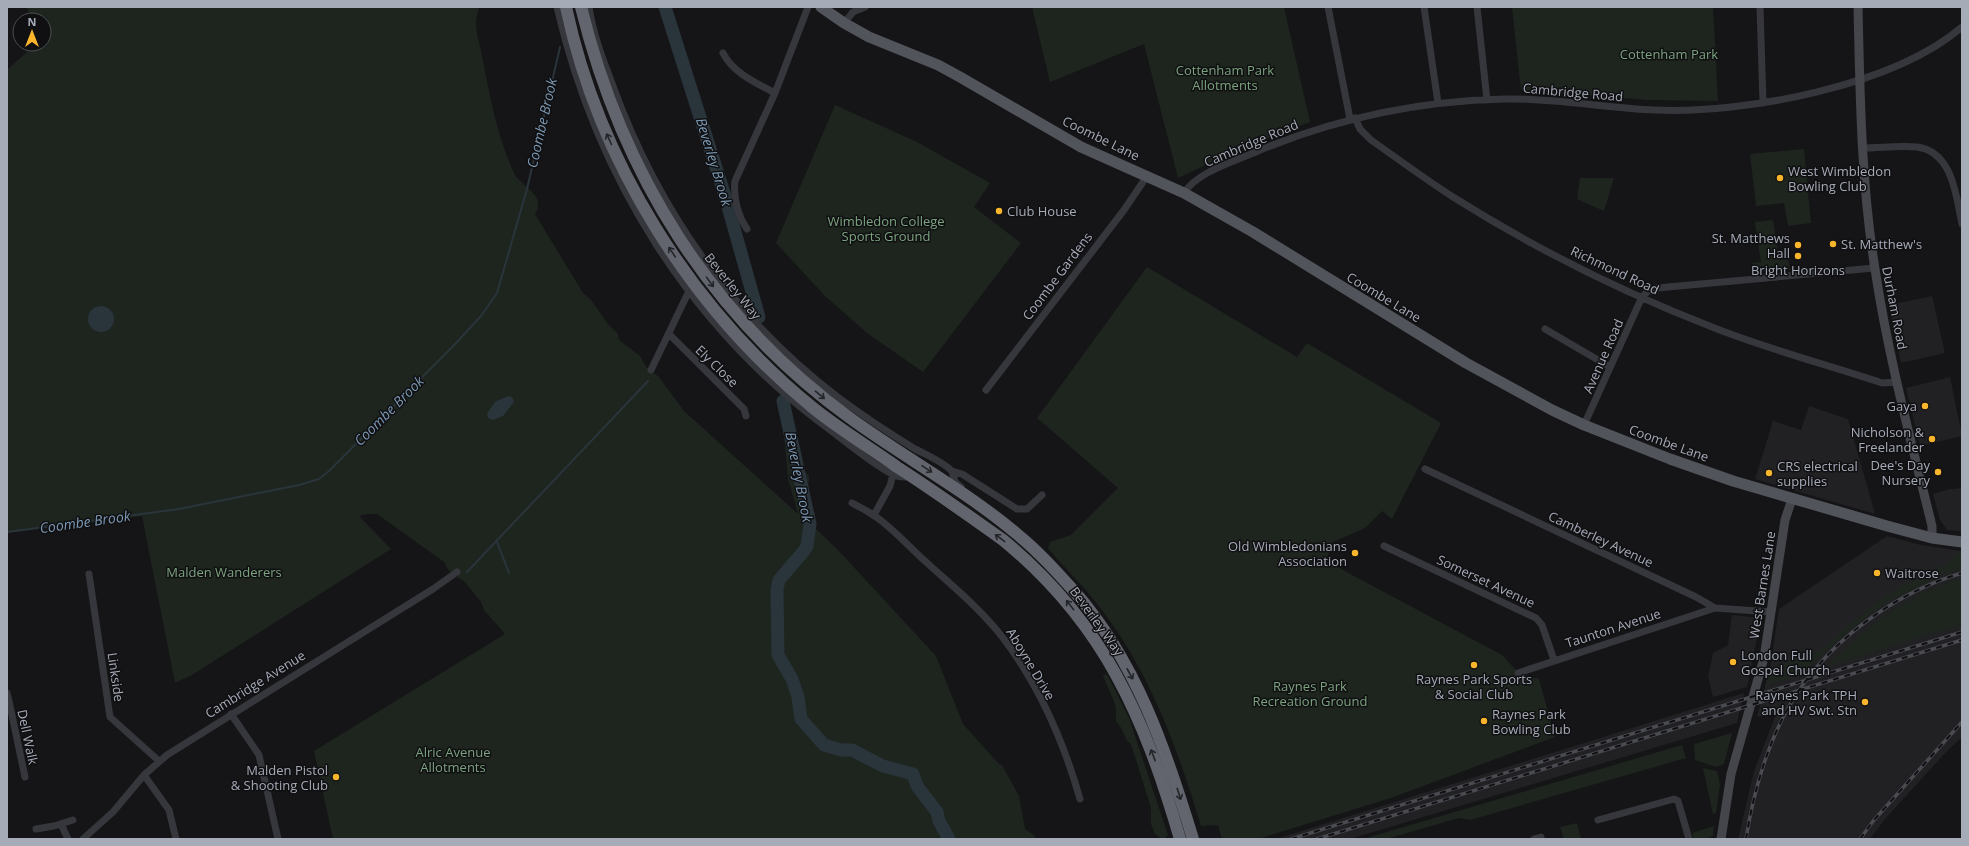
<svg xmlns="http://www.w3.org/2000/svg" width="1969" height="846" viewBox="0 0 1969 846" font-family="'Open Sans',sans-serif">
<rect width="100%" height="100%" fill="#151517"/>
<path fill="#212124" d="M1932,296l13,57 -44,10 -12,-58z
M1950,377l12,59 -42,10 -14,-58z
M1809,406l39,13 27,95 -120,-35 18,-58 28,9z
M1962,488v43l-15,-1 -7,-10 -7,-26 17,-5z
M1887,536l34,9 41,6v186l-15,14 -62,68 -15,20h-132l16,-68 23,-59 -20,5 13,-49 9,-59z
M1732,615l29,3 -14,69 -34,10 -5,-20 5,-24 15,-8z
M1744,693l-7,30 -387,116h-74z"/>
<path fill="#1d251e" d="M26,7h453c-1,5 -3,10 -3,15 0,13 5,26 7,39 7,37 15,77 31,112 5,12 34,22 21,41l48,79 8,7 17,24 10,10 1,6 21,16 6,11 12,9 26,35 114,103 -10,-35 -7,-78 5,4 14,62 9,9 -1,17 1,10 6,10 -3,9 3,6 24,23 97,105 27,68 36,40 3,1 17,31 6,33 9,6 2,4h-703l-19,-88 191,-117 -21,-24 -3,-8 -16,-20 -15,-10 -6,-10 -67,-48h-11l-7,2 32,33 -199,126 -17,8 -33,-167 -135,17v-463l29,-26h8v-24h-10z
M1032,7h252l26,115 -68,26 -64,30 -34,-134 -94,38z
M1512,7h201l5,94 -71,-1 -126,-10z
M835,105l82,37 73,41 -16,24 47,36 -98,129 -56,-39 -42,-37 -49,-53z
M1804,149l7,74 -23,3 -4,-23 -28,3 -6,-52z
M1580,178h34l-10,33 -27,-12z
M1773,220l6,40 9,-1 2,11 -37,2 -1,-9 9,-1 -6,-40z
M1147,267l150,90 10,-14 134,80 -49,96 -10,-8 -17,17 -32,14 -7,19 176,94 18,19 19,5 16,58 -164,61 -133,41h-36l-4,-14 -17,1c-24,-79 -51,-155 -103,-221 -15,-20 -34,-37 -50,-57l2,-6 21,-7 47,-47 -81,-70z
M1962,551v17l-21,7 -57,29 -28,21 -28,24 -15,14 -7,10 -41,13 5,-18 46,-14 56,-48 31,-20 42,-22 12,-12z
M1962,578v46l-136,43c39,-39 83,-74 136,-89z
M1105,674l3,2 21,42 39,117 -3,3h-5l-5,-4 -4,-10v-16l-20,-64 -3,-2 -8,-16 -4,-5v-13l-3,-9 -10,-23z
M1732,733l-8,31 -8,3 -21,-7 -1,-16z
M1682,745l4,13 -216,62 -11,-2 -73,21h-23z
M1703,768l14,3 3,13 -4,29 -3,1z
M1577,823l4,16h-17l-4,-12z
M1714,826l-1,10 -7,3h-12l-2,-6z"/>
<path fill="#2a343b" d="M88 319a13 13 0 1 1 26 0a13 13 0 1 1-26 0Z
M509,396l4,2 1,4 -11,14 -10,4 -5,-2 -1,-5 9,-12z"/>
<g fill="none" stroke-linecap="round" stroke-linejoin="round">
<path stroke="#2a343b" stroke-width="2" d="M7,532l172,-23 120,-24 20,-6 10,-8 128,-129 24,-26 16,-23 30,-104 33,-142
M497,542l12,31
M467,572l181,-191"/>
<path stroke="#2a343b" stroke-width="13" d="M665,7l60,189 34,121
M783,401l27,123 -3,22 -3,5 -25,29 -2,10 1,65 14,24 6,18 3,22 23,26 17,5h11l31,16 30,8 4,12 20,26 2,9 10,18"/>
<path stroke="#36373c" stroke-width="7" d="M557,7c40,172 134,322 277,426 13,10 50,40 63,43 4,1 9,1 12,1
M589,7c4,27 14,53 24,79 44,122 121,233 226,312 24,18 50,35 76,51 12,6 27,12 37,22l10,3 55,35h10l15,-14
M1328,7l22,112
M1424,7l14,96
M1477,7l10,93
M1760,7l3,96
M844,23l9,-11 12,-5
M723,53c10,20 33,30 52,40
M1355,118l5,11 11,11c27,19 54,39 82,57 81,51 169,95 259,130 55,22 113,37 170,56l15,-1
M1862,148c18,0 37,-3 55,-1 36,5 39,49 45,77
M1184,193c13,-21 51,-32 74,-42 79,-33 161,-50 246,-52 51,-1 101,9 151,11 90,4 238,-24 307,-83
M747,229c-9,-13 -14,-32 -12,-48l40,-88 33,-86
M1545,329l65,38
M669,334l75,75 2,7
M651,370l38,-79
M986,390l138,-180 23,-34
M1584,425l58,-128 6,-6 9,-3 217,-20
M1425,469l271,128 19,11 56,4
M952,471l3,11 6,5
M852,503c7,4 15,7 21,12 18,11 36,32 52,46 27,25 56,48 78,77 36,47 61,105 77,161
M874,515l16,-29 3,-12
M1384,546l152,72 6,7 12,35
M89,574l21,143 49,44
M1518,673l197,-65
M7,693l2,8 -2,1
M9,701l16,76
M231,714l28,41 19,84
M144,775l25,35 7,29
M1598,820l76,-21 4,2 11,38
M61,824l7,15
M36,829l18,-3 19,-6
M83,839l30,-27 31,-37 23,-20 266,-166 24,-17
M1534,839l7,-2"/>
<path stroke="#44464c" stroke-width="9" d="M1858,7c2,88 3,175 17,262 13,87 36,172 57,257v12
M1721,839l10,-65 33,-116 21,-138 7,-21"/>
<path stroke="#52545b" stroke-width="11" d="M821,7l23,16 25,14 69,28 22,12 121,70 103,46 69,39 213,131 86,47 32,15 86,34 63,22 154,45 45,12 30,4"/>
<path stroke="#62656d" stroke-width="12" d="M566,7c33,155 124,300 246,400 27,22 57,40 85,60 36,23 71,48 106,73 101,83 141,176 177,299
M581,7c41,167 130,310 269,411 55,40 115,72 167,116 21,17 39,37 57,57 62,70 92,159 119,248"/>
<defs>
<path id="rail" d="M1291,839l671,-207
M1317,839l645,-199
M1746,839c8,-51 25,-110 56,-153 37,-52 98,-95 160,-113
M1860,839l14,-19 88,-98"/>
</defs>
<use href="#rail" stroke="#494b51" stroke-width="3.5"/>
<use href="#rail" stroke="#101012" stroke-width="2" stroke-dasharray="6" stroke-linecap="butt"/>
</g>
<defs><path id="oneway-shaft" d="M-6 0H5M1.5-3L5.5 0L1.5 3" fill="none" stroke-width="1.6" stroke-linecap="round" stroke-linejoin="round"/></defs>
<g stroke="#242529">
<use href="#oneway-shaft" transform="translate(609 139) rotate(-114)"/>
<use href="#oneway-shaft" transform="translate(672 252) rotate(-124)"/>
<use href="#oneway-shaft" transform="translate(710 282) rotate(54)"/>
<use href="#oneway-shaft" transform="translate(820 395) rotate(40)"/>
<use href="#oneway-shaft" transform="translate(927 469) rotate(34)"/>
<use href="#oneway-shaft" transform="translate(1000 538) rotate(-143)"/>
<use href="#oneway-shaft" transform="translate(1070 605) rotate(-128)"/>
<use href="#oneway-shaft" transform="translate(1130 674) rotate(61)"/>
<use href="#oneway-shaft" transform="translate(1153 755) rotate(-111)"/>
<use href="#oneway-shaft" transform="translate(1179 794) rotate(72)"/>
</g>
<g fill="#f9b52b" stroke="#101012" stroke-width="1.5">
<circle cx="1780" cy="178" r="4"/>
<circle cx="999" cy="211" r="4"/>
<circle cx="1833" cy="244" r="4"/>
<circle cx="1798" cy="245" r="4"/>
<circle cx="1798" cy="256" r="4"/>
<circle cx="1925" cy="406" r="4"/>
<circle cx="1932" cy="439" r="4"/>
<circle cx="1938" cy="472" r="4"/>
<circle cx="1769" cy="473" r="4"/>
<circle cx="1355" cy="553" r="4"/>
<circle cx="1877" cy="573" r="4"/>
<circle cx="1733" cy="662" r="4"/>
<circle cx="1474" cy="665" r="4"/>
<circle cx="1865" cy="702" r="4"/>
<circle cx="1484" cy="721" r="4"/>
<circle cx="336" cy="777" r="4"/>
</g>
<g text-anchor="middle" stroke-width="3" stroke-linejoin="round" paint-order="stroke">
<g font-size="13" fill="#7ca37f" stroke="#101012">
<text x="1669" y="59">Cottenham Park</text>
<text x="1225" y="75">Cottenham Park<tspan x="1225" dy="15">Allotments</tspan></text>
<text x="886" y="226">Wimbledon College<tspan x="886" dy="15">Sports Ground</tspan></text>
<text x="224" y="577">Malden Wanderers</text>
<text x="1310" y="691">Raynes Park<tspan x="1310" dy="15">Recreation Ground</tspan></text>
<text x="453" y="757">Alric Avenue<tspan x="453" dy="15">Allotments</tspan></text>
</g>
<g font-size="13" fill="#a6abb8" stroke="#101012">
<text transform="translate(1573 92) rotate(5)" y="5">Cambridge Road</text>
<text transform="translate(1101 138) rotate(26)" y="5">Coombe Lane</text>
<text transform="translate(1251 143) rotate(-23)" y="5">Cambridge Road</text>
<text transform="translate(1615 270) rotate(25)" y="5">Richmond Road</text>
<text transform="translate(1057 276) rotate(-53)" y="5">Coombe Gardens</text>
<text transform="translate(733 286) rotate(51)" y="5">Beverley Way</text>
<text transform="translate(1384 297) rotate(31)" y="5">Coombe Lane</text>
<text transform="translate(1895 308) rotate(79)" y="5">Durham Road</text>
<text transform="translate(1603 356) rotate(-66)" y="5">Avenue Road</text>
<text transform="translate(717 366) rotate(44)" y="5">Ely Close</text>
<text transform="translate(1669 443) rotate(20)" y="5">Coombe Lane</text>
<text transform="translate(1601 539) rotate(25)" y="5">Camberley Avenue</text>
<text transform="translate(1486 581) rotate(25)" y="5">Somerset Avenue</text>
<text transform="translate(1762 585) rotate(-81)" y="5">West Barnes Lane</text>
<text transform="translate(1097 621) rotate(54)" y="5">Beverley Way</text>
<text transform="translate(1613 628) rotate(-18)" y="5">Taunton Avenue</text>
<text transform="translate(1031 664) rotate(59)" y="5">Aboyne Drive</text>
<text transform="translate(116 677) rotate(82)" y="5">Linkside</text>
<text transform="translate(255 684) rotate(-32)" y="5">Cambridge Avenue</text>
<text transform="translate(28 737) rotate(78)" y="5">Dell Walk</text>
</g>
<g font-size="13" fill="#a6abb8" stroke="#101012" text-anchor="start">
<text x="1788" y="176">West Wimbledon<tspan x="1788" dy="15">Bowling Club</tspan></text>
<text x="1007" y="216">Club House</text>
<text x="1790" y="243" text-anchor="end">St. Matthews<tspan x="1790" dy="15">Hall</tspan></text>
<text x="1841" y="249">St. Matthew's</text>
<text x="1798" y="275" text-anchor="middle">Bright Horizons</text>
<text x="1917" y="411" text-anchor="end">Gaya</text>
<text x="1924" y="437" text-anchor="end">Nicholson &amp;<tspan x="1924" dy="15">Freelander</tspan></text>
<text x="1930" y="470" text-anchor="end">Dee's Day<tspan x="1930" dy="15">Nursery</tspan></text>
<text x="1777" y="471">CRS electrical<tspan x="1777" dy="15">supplies</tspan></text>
<text x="1347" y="551" text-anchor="end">Old Wimbledonians<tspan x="1347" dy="15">Association</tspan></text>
<text x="1885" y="578">Waitrose</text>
<text x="1741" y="660">London Full<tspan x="1741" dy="15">Gospel Church</tspan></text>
<text x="1474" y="684" text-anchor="middle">Raynes Park Sports<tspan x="1474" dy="15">&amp; Social Club</tspan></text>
<text x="1857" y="700" text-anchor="end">Raynes Park TPH<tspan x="1857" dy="15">and HV Swt. Stn</tspan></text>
<text x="1492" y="719">Raynes Park<tspan x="1492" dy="15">Bowling Club</tspan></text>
<text x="328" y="775" text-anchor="end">Malden Pistol<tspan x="328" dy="15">&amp; Shooting Club</tspan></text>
</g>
<g font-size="14" font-style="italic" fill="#7c99b4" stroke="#101012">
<text transform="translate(542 123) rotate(-77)" y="5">Coombe Brook</text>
<text transform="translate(714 162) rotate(73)" y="5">Beverley Brook</text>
<text transform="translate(389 411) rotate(-45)" y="5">Coombe Brook</text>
<text transform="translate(799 477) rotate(79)" y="5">Beverley Brook</text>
<text transform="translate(85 522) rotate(-8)" y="5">Coombe Brook</text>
</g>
</g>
<rect width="1969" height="846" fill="none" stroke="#a6abb8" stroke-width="16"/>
<g transform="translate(32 32)"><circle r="19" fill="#101012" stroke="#4c4e54"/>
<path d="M0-3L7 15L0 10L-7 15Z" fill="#f9b52b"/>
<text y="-6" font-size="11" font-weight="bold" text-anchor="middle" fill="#a6abb8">N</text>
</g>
</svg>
